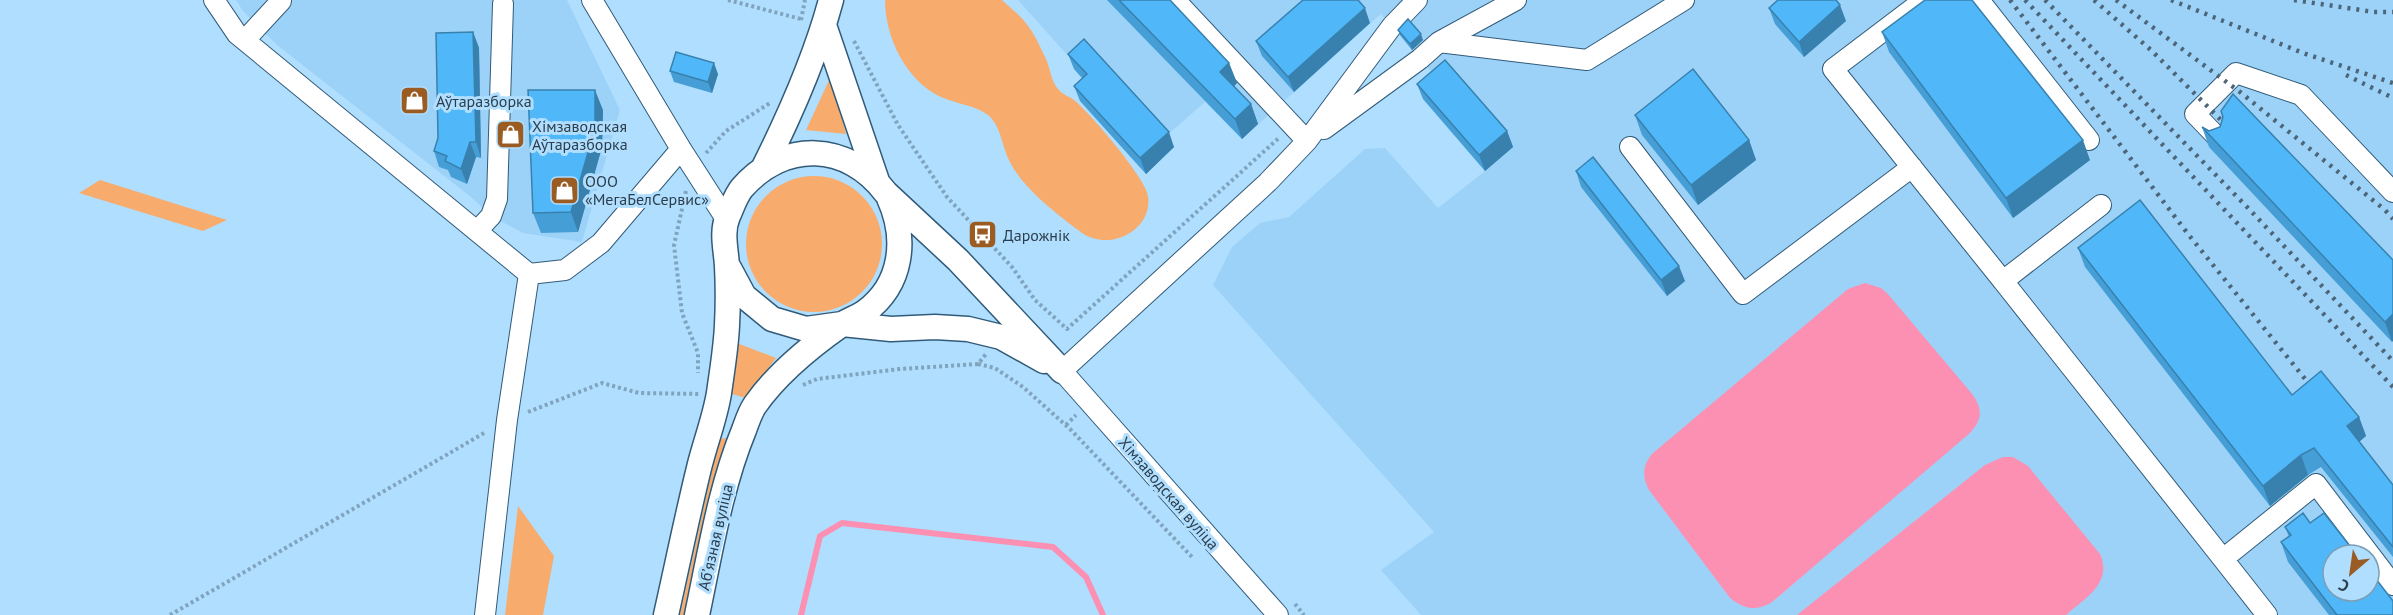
<svg xmlns="http://www.w3.org/2000/svg" width="2393" height="615" viewBox="0 0 2393 615" font-family="'PT Sans',sans-serif">
<rect width="100%" height="100%" fill="#b0deff"/>
<path fill="#9dd2f8" fill-rule="evenodd" d="M236,0h331l53,110 -38,132 -59,-9 -32,-17 -20,-19 -194,-152 -34,-34z
M1018,0h1375v615h-972l-40,-45 53,-38 -221,-247 19,-38 28,-24 29,-6 76,-68 20,-1 53,60 47,-37 -62,-72 18,-16 -60,-69 -139,125 -37,-37 -40,35 9,10 -28,27 -66,-73 12,-11 -18,-21 3,-3zM2333,555h36v36h-36z"/>
<path fill="#f7ac6e" d="M885,0h117c7,7 17,14 23,22 8,9 15,24 20,35 6,11 5,24 14,33 4,5 10,6 15,10 15,12 72,78 74,96 5,34 -38,56 -66,37 -23,-17 -58,-44 -71,-69 -9,-15 -9,-37 -23,-49 -13,-10 -32,-11 -47,-18 -35,-16 -56,-60 -56,-97z
M831,76l15,58 -40,-4z
M746 244a68 68 0 1 1 136 0a68 68 0 1 1-136 0Z
M100,180l127,40 -24,11 -124,-38z
M737,343l39,15 -30,40 -14,-4z
M726,438l-38,177h-8l39,-176z
M518,506l36,50 -11,59h-38z"/>
<path fill="#fb90b3" d="M1865,283l16,5 6,5 86,102c10,15 9,25 -3,38l-198,169c-16,10 -28,7 -42,-4l-81,-108c-7,-13 -7,-25 4,-37l195,-164z
M2003,457h10l15,9 72,88c13,29 -15,44 -34,61h-269l188,-150z"/>
<g fill="none" stroke-linecap="round" stroke-linejoin="round">
<path stroke="#fb90b3" stroke-width="6" d="M801,615l19,-79 22,-13 211,24 33,30 17,38"/>
<defs>
<path id="minor" d="M214,0l23,34 292,240 -22,146 -22,195
M592,0l89,149 45,70
M1175,0l132,141
M1924,0l-91,69 170,212 98,-76
M1979,0l110,140
M245,40l36,-39
M1439,42l77,-42
M1324,129l96,-70 19,-17 148,18 97,-60
M2219,139l-24,-25 41,-41 65,22 92,97
M1630,147l113,147 169,-127
M477,231l14,-15 6,-17 6,-195
M529,274l36,-4 36,-27 80,-94
M2003,281l220,278 93,-75 77,101
M2223,559l44,56
M1278,615l-216,-244 206,-189 39,-41 85,-115 25,-26"/>
<path id="major" d="M824,25l53,156
M764,167c26,-52 52,-111 67,-167
M729,268l15,28 28,23 34,10 36,-5 49,5 44,-2 33,2 33,8 43,24
M666,615c11,-49 21,-98 33,-147 6,-25 16,-50 20,-75 3,-22 7,-45 8,-68 1,-19 1,-40 0,-59 -1,-17 -6,-34 1,-50 4,-9 8,-21 14,-28 42,-48 106,-46 144,5l72,67 104,111
M697,615c13,-61 23,-127 47,-185 3,-8 6,-18 11,-25 21,-30 56,-59 86,-80 7,-5 17,-8 24,-13 38,-28 42,-74 24,-114"/>
</defs>
<use href="#minor" stroke="#315b78" stroke-width="22"/>
<use href="#major" stroke="#315b78" stroke-width="27"/>
<path stroke="#80a4be" stroke-width="4" stroke-dasharray="3 3" stroke-linecap="butt" d="M728,0l73,19
M801,20l4,-20
M854,41l44,84 49,72 65,70 23,33 32,29 213,-192
M706,153l20,-22 44,-28
M686,191l-12,54 8,68 16,40v20
M972,245l10,-10
M978,364l17,4 28,19 48,43 121,127
M803,385l14,-6 83,-10 78,-5 8,-10
M528,412l74,-29 37,10 61,1
M1066,425l10,-10
M1295,604l9,11
M170,615l316,-183"/>
<use href="#minor" stroke="#fff" stroke-width="20"/>
<use href="#major" stroke="#fff" stroke-width="24"/>
<path stroke="#4c6578" stroke-width="4.5" stroke-dasharray="3 6" stroke-linecap="butt" d="M2010,0l178,234 130,161
M2025,0l368,387
M2045,0l203,208 145,153
M2094,0l58,51 78,78
M2116,0l124,92 145,118 8,9
M2171,0l132,53 90,30
M2294,0l80,12h19
M2346,75l47,23"/>
</g>
<path fill="#459ed6" d="M1107,0h63l59,63 8,20 -3,3 17,18 7,20 -16,15z
M1769,8l77,13 -42,36 -29,-33z
M1370,23l-76,69 -32,-36 -6,-15z
M1398,30l25,10 -11,10 -12,-15z
M473,32l6,16 2,110 -5,-1 -9,27 -16,-7 -3,-7 -9,-3 -5,-16z
M1882,32l208,128 -77,58 -124,-166z
M1068,54l106,93 -28,27 -66,-73 -6,-15 8,-8 -8,-9z
M670,71l48,3 -6,19 -38,-11z
M1417,84l90,47 6,16 -28,24 -62,-72z
M603,110l-1,37 -24,85 -37,1 -8,-20z
M2221,111l172,149 -1,82 -183,-195 -7,-20 7,4 11,-4 3,-9z
M1635,115l114,25 7,20 -58,45 -56,-70z
M1576,171l109,110 -18,15 -86,-109z
M2078,248l214,147 67,22 7,19 -7,6 34,43v72l-72,-90 -13,8 -38,31 -185,-239z
M2310,523l83,92h-64l-41,-53 -7,-20 8,-5 -4,-10z"/>
<path fill="#3881ae" d="M1840,5l6,16 -42,36 -5,-15z
M1365,8l5,15 -76,69 -6,-15z
M473,32l6,16 2,110 -5,-16z
M1421,34l2,6 -11,10 -2,-6z
M714,63l4,11 -6,19 -4,-11z
M1229,63l8,20 -9,9 -8,-20z
M595,90l8,20 -1,37 -24,85 -7,-20z
M1251,104l7,20 -16,15 -7,-20z
M1507,131l6,16 -28,24 -6,-16z
M1169,132l5,15 -28,27 -6,-16z
M1749,140l7,20 -58,45 -7,-20z
M2083,140l7,20 -77,58 -7,-20z
M470,142l6,15 -9,27 -6,-15z
M1679,266l6,15 -18,15 -6,-16z
M2393,314v27l-1,1 -7,-20z
M2359,417l7,19 -12,10 -7,-20z
M2301,455l7,20 -38,31 -7,-20z"/>
<path fill="#50b8f9" stroke="#3881ae" stroke-width="1.5" d="M1119,0h51l59,63 -9,9 31,32 -16,15z
M1303,0h55l7,8 -77,69 -32,-36z
M1778,0h58l4,5 -41,37 -30,-34z
M1925,0h47l111,140 -77,58 -124,-166z
M1408,19l13,15 -11,10 -12,-14z
M473,32l3,110h-6l-9,27 -16,-8 2,-5 -13,-5 4,-13 -2,-105z
M1084,39l85,93 -29,26 -66,-72 13,-12 -19,-20z
M676,52l38,11 -6,19 -38,-11z
M1445,60l62,71 -28,24 -62,-71z
M1693,69l56,71 -58,45 -56,-70z
M528,90h67v38l-24,84 -38,1z
M2233,94l160,166v54l-8,8 -183,-195 7,4 11,-4 3,-10 -2,-6z
M1593,157l86,109 -18,14 -85,-109z
M2140,200l152,195 29,-24 38,46 -12,9 46,59v62l-79,-99 -13,7 -38,31 -185,-238z
M2303,513l7,10 14,-10 33,42h-24v36h36v-21l24,31v14h-56l-56,-73 10,-7 -6,-8z"/>
<defs>
<symbol id="shop-square" viewBox="-11 -11 22 22"><rect x="-9" y="-9" width="18" height="18" rx="4" fill="#9a5c22" stroke="#b0deff"/><path d="M-5-2.5h2.3a2.7 3.5 0 0 1 5.4 0H5L5.5 6h-11ZM-1.5-2.5h3a1.5 2.3 0 0 0-3 0Z" fill="#fff"/></symbol>
<symbol id="bus-square" viewBox="-11 -11 22 22"><rect x="-9" y="-9" width="18" height="18" rx="4" fill="#9a5c22" stroke="#b0deff"/><path d="M-5-6H5V4H4V6H2V4H-2V6H-4V4H-5ZM-3.5-4V0h7V-4ZM-3.5 1.2v1.5H-2V1.2ZM2 1.2v1.5H3.5V1.2Z" fill="#fff"/></symbol>
</defs>
<g fill-rule="evenodd">
<use href="#shop-square" x="398" y="84" width="33" height="33"/>
<use href="#shop-square" x="494" y="118" width="33" height="33"/>
<use href="#shop-square" x="548" y="174" width="33" height="33"/>
<use href="#bus-square" x="966" y="218" width="33" height="33"/>
</g>
<g text-anchor="middle" stroke-width="6" stroke-linejoin="round" paint-order="stroke">
<g font-size="16" fill="#2c3e4c" stroke="#b0deff" text-anchor="start">
<text x="436" y="107">Аўтаразборка</text>
<text x="532" y="132">Хімзаводская<tspan x="532" dy="18">Аўтаразборка</tspan></text>
<text x="585" y="187">ООО<tspan x="585" dy="18">«МегаБелСервис»</tspan></text>
<text x="1003" y="241">Дарожнік</text>
</g>
<g font-size="16" fill="#2c3e4c" stroke="#b0deff">
<text transform="translate(1169 493) rotate(49)" y="6">Хімзаводская вуліца</text>
<text transform="translate(715 537) rotate(-77)" y="6">Абʼязная вуліца</text>
</g>
</g>
<g transform="translate(2351 573) rotate(209)"><circle r="28" fill="#b0deff" stroke="#7b9eb7" stroke-width="1.5"/>
<path d="M0-4.5L10 22L0 15L-10 22Z" fill="#9a5c22"/>
<text y="-9" font-size="16" font-weight="bold" text-anchor="middle" fill="#2c3e4c">С</text>
</g>
</svg>
